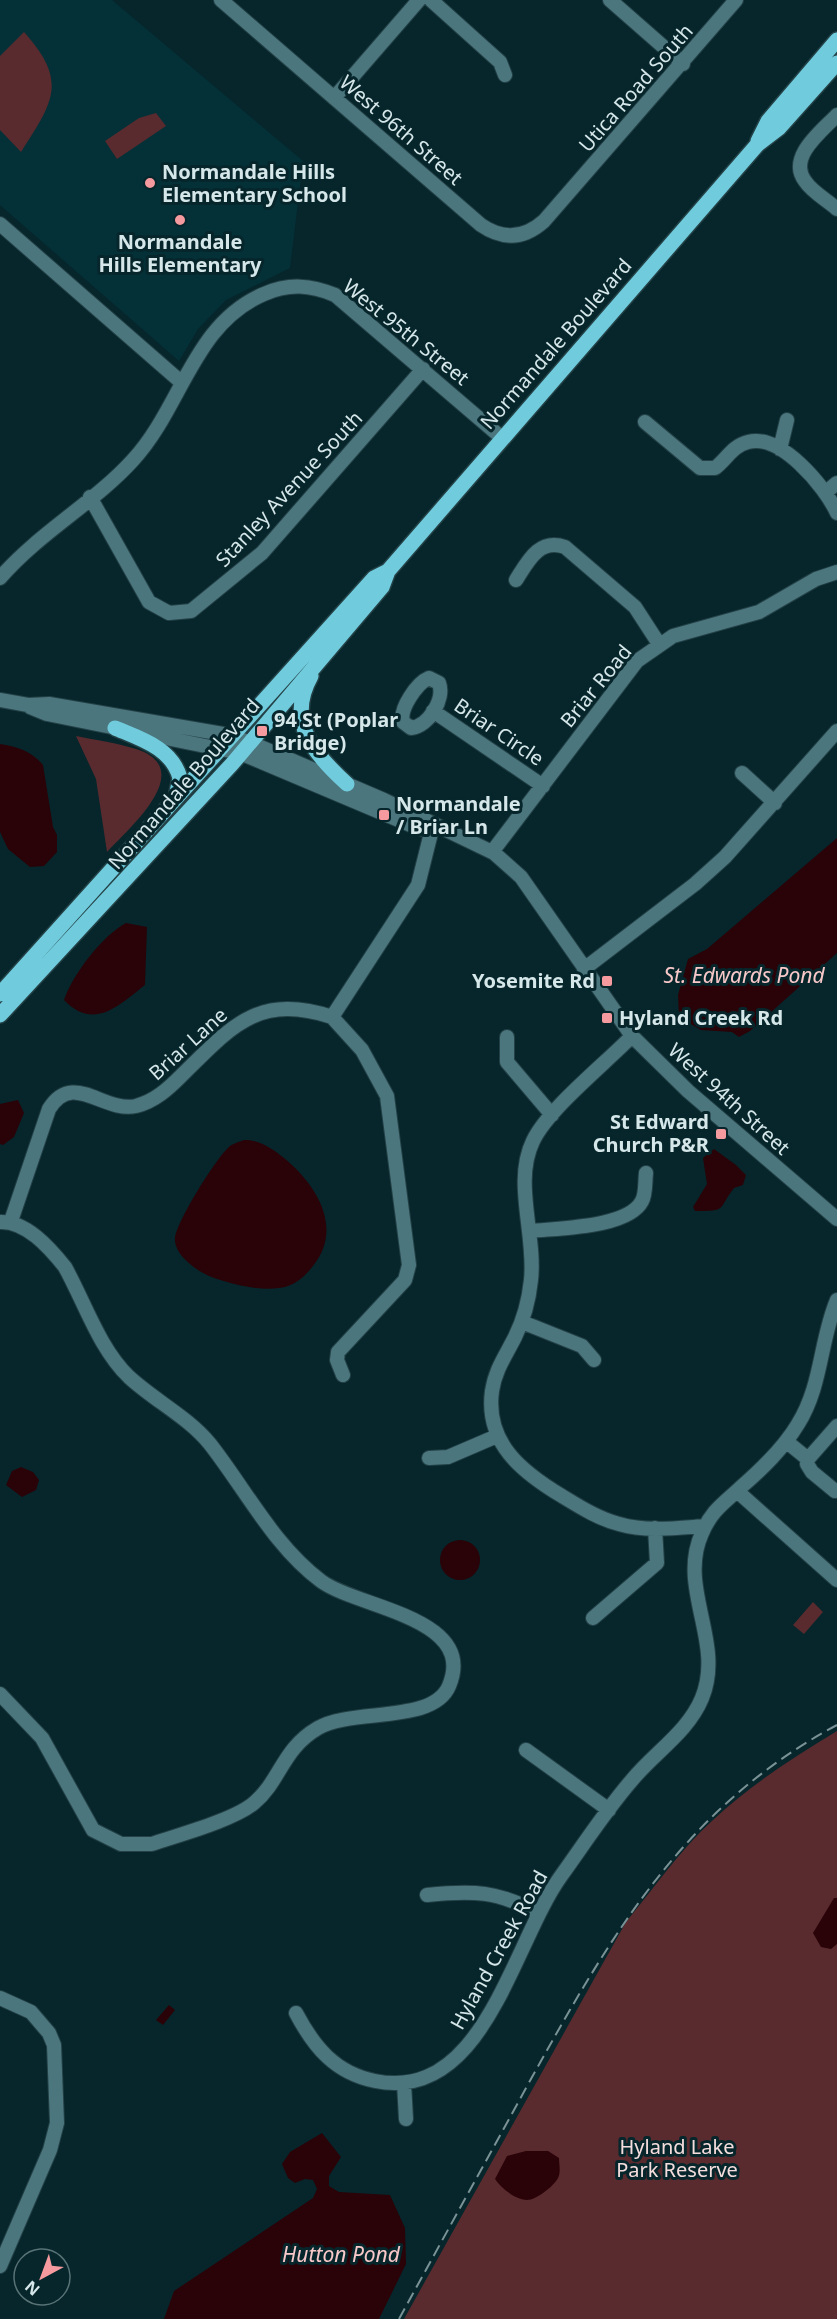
<svg xmlns="http://www.w3.org/2000/svg" width="837" height="2319" viewBox="0 0 837 2319" font-family="'Noto Sans',sans-serif">
<rect width="100%" height="100%" fill="#06262b"/>
<path fill="#043037" d="M0,0h112l191,161 -13,107 -64,32 -28,29 -19,32 -179,-156z"/>
<path fill="#592b2e" d="M24,32c44,49 30,69 -3,120l-21,-22v-74z
M156,113l10,13 -49,33 -12,-18 34,-23z
M76,736c20,4 41,7 60,13 62,20 -6,78 -29,103l-11,-73z
M813,1602l10,10 -19,22 -11,-9z
M837,1731v588h-433l222,-397c28,-34 54,-72 87,-102 37,-35 80,-62 124,-89z"/>
<path fill="#290308" d="M0,744c16,2 33,8 43,21l10,62 4,8v17l-13,14 -14,1 -22,-18 -8,-17z
M837,838v115l-87,78 -11,6 -7,-5 -31,-2 -22,-13 -1,-22 10,-36 19,-10z
M126,923l21,4 -2,58c-27,21 -51,46 -81,15 9,-26 38,-64 62,-77z
M18,1100l6,13 -10,24 -11,8 -3,-1v-40z
M244,1140c14,-1 29,9 40,18 32,26 60,70 29,108 -7,9 -16,18 -28,21 -23,5 -50,-2 -71,-9 -15,-5 -41,-23 -39,-40 2,-17 40,-78 53,-90 3,-4 11,-6 16,-8z
M714,1149l22,16 10,10 -3,10 -9,3c-17,22 -6,23 -39,23l-2,-4 14,-23 -4,-26z
M21,1467l12,5 6,8 -3,10 -14,7 -16,-12 6,-14z
M440 1560a20 20 0 1 1 40 0a20 20 0 1 1-40 0Z
M834,1898h3v46l-6,5 -10,-2 -8,-14z
M169,2005l6,5 -12,15 -7,-5z
M322,2133l19,24 -12,19v10l10,6 51,3 15,33 1,36 -27,55h-215l10,-28 139,-93 4,-9 -4,-9 -8,-1 -10,4 -7,-5 -6,-14 8,-12z
M526,2151h22l11,7c0,6 2,14 -1,20 -4,8 -22,22 -31,22 -13,-1 -26,-12 -32,-21l12,-23z"/>
<g fill="none" stroke-linecap="round" stroke-linejoin="round">
<defs>
<path id="minor" d="M221,0l260,225c22,15 43,14 63,-4l192,-221
M431,0l69,62 5,13
M610,0l73,64
M334,98l85,-98
M837,115c-15,16 -50,42 -32,66 7,11 22,19 32,28
M0,224l181,158
M645,422l55,46h15c12,-9 17,-22 33,-26 32,-9 77,44 89,71
M780,449l7,-29
M825,493l12,-10
M90,497l59,105 20,11 22,-2 71,-58 161,-184
M0,578c40,-46 94,-75 133,-118 49,-53 60,-136 131,-166 25,-11 47,-9 71,1l167,143
M516,580c12,-19 23,-42 49,-33l70,60 24,37
M429,678l10,5c6,16 -10,43 -28,45l-8,-6c-4,-13 14,-39 26,-44z
M0,700l28,5 21,-1 174,30 26,8 135,58 110,53 27,24 111,159 56,55 149,128
M30,707l17,7 193,39 180,76 13,-4
M433,711l110,75
M742,773l33,30
M492,852l145,-191 36,-25 86,-24 57,-33 21,-7
M584,969l111,-85 30,-27 112,-126
M332,1017l30,33 25,46 22,169 -4,15 -67,72 -1,8 6,15
M632,1036c-26,27 -84,73 -99,105 -20,41 3,94 -2,139 -2,19 -7,39 -16,57 -9,18 -20,33 -23,54 -7,52 30,81 70,105 18,11 37,23 57,28 27,8 58,4 86,2
M507,1037v25l45,53
M11,1221l38,-112c24,-39 54,4 87,-3 19,-5 32,-17 45,-30 50,-49 76,-83 151,-59l86,-132 15,-60
M0,1222c26,-1 49,25 65,45 20,36 34,81 64,110 26,24 59,40 81,67 36,46 64,102 111,137 36,27 157,36 128,105 -16,38 -97,22 -131,42 -36,21 -37,52 -64,75 -20,17 -76,32 -102,41h-31l-28,-14 -51,-92 -42,-44
M531,1231c27,-3 97,-3 111,-30 4,-7 3,-20 4,-28
M522,1322l60,24 12,14
M787,1442l21,17 -1,5 5,8 23,19
M429,1458l19,-1 49,-21
M808,1459l29,-33
M737,1491l100,89
M593,1618l64,-55 -2,-35
M526,1750l83,60
M427,1895c46,-5 70,-4 112,18
M0,1998l31,14 18,21 5,12 3,78 -7,27 -50,116
M296,2013c18,34 39,60 79,68 109,22 137,-137 186,-205 23,-32 45,-66 71,-96 23,-28 56,-48 70,-82 23,-56 -25,-110 0,-165 10,-23 21,-29 38,-45 22,-19 43,-39 58,-64 24,-38 22,-84 39,-124
M404,2083l2,36"/>
<path id="major" d="M758,141l10,-20 69,-81
M311,676c-26,46 4,79 36,108
M115,728c26,11 57,20 65,50l-4,19
M0,994l374,-416 14,-7
M0,1015l232,-251 150,-177 6,-16 369,-426 22,-17 58,-65"/>
</defs>
<use href="#minor" stroke="#234146" stroke-width="16"/>
<use href="#major" stroke="#234146" stroke-width="18"/>
<use href="#minor" stroke="#4c767e" stroke-width="14"/>
<use href="#major" stroke="#70ccdd" stroke-width="15"/>
<path stroke="#7a9296" stroke-width="2" stroke-dasharray="12 6" stroke-linecap="butt" d="M399,2319c42,-77 85,-154 127,-231 82,-148 156,-280 311,-363"/>
</g>
<g fill="#f59b9f" stroke="#06262b" stroke-width="2">
<circle cx="150" cy="183" r="6"/>
<circle cx="180" cy="220" r="6"/>
<rect x="256" y="725" width="12" height="12" rx="3"/>
<rect x="378" y="809" width="12" height="12" rx="3"/>
<rect x="601" y="975" width="12" height="12" rx="3"/>
<rect x="601" y="1012" width="12" height="12" rx="3"/>
<rect x="715" y="1128" width="12" height="12" rx="3"/>
</g>
<g text-anchor="middle" stroke-width="6" stroke-linejoin="round" paint-order="stroke">
<g font-size="20" fill="#d6e7ea" stroke="#06262b">
<text transform="translate(636 88) rotate(-49)" y="7">Utica Road South</text>
<text transform="translate(401 130) rotate(41)" y="7">West 96th Street</text>
<text transform="translate(406 332) rotate(39)" y="7">West 95th Street</text>
<text transform="translate(556 344) rotate(-49)" y="7">Normandale Boulevard</text>
<text transform="translate(289 489) rotate(-47)" y="7">Stanley Avenue South</text>
<text transform="translate(596 686) rotate(-51)" y="7">Briar Road</text>
<text transform="translate(499 732) rotate(34)" y="7">Briar Circle</text>
<text transform="translate(184 784) rotate(-49)" y="7">Normandale Boulevard</text>
<text transform="translate(188 1044) rotate(-42)" y="7">Briar Lane</text>
<text transform="translate(729 1099) rotate(42)" y="7">West 94th Street</text>
<text transform="translate(499 1950) rotate(-61)" y="7">Hyland Creek Road</text>
</g>
<g font-size="20" font-weight="bold" fill="#d6e7ea" stroke="#06262b" text-anchor="start">
<text x="162" y="179">Normandale Hills<tspan x="162" dy="23">Elementary School</tspan></text>
<text x="180" y="249" text-anchor="middle">Normandale<tspan x="180" dy="23">Hills Elementary</tspan></text>
<text x="274" y="727">94 St (Poplar<tspan x="274" dy="23">Bridge)</tspan></text>
<text x="396" y="811">Normandale<tspan x="396" dy="23">/ Briar Ln</tspan></text>
<text x="595" y="988" text-anchor="end">Yosemite Rd</text>
<text x="619" y="1025">Hyland Creek Rd</text>
<text x="709" y="1129" text-anchor="end">St Edward<tspan x="709" dy="23">Church P&amp;R</tspan></text>
</g>
<g font-size="20" fill="#f5dddd" stroke="#06262b">
<text x="677" y="2154">Hyland Lake<tspan x="677" dy="23">Park Reserve</tspan></text>
</g>
<g font-size="21" font-style="italic" fill="#f9c9ca" stroke="#06262b">
<text x="744" y="983">St. Edwards Pond</text>
<text x="341" y="2262">Hutton Pond</text>
</g>
</g>
<g transform="translate(42 2277) rotate(221)"><circle r="28" fill="#06262b" stroke="#597377" stroke-width="1.5"/>
<path d="M0-4.5L10 22L0 15L-10 22Z" fill="#f59b9f"/>
<text y="-9" font-size="16" font-weight="bold" text-anchor="middle" fill="#d6e7ea">N</text>
</g>
</svg>
